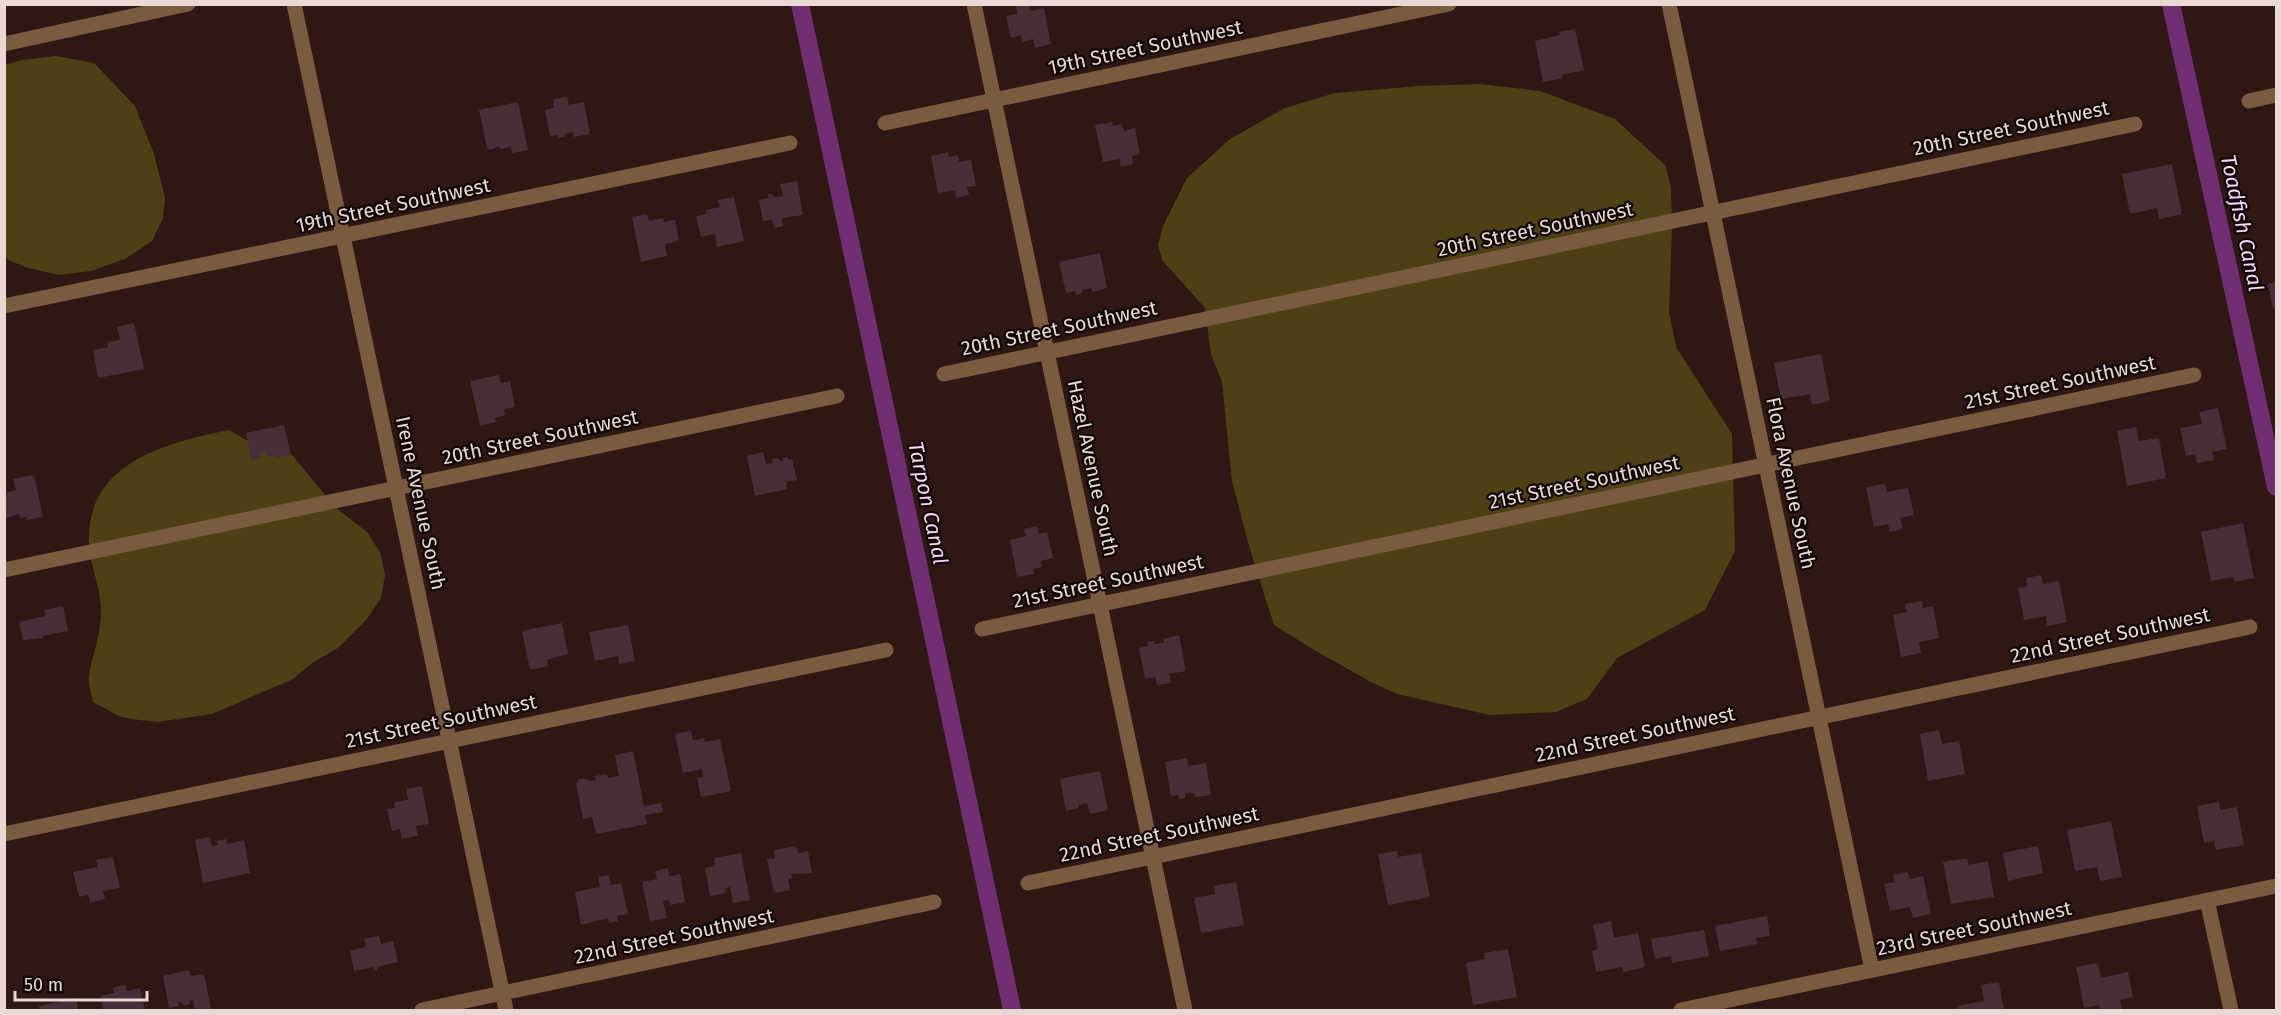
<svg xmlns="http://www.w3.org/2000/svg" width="2281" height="1015" viewBox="0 0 2281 1015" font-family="'Fira Sans',sans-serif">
<rect width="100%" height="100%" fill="#2f1714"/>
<path fill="#4d4014" d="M56,56l38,7 41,43 19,48 11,44 -2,20 -11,23 -27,18 -34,12 -33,4 -33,-8 -21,-9 1,-193 16,-5z
M1480,84l60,7 75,28 51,47 5,23 1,38 -3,85 7,35 56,87 3,117 -30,59 -88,48 -30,41 -31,13 -66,3 -93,-21 -26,-12 -57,-32 -40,-25 -25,-79 -17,-65 -10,-99 -11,-27 -6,-47 -43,-48 -4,-15 5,-19 24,-48 43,-39 55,-31 50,-15 85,-7z
M229,430l17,10 26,5 21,11 43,52 31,24 13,20 5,23 -4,23 -14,21 -29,29 -26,15 -19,16 -81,35 -54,8 -19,-2 -18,-3 -28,-15c-2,-8 -5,-18 -4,-27 4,-22 13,-44 12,-67 -1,-21 -10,-42 -12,-63 -4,-83 77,-102 140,-115z"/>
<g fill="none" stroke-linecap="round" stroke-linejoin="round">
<path stroke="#6f2f72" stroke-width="18" d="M800,4l212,1006
M2171,4l105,483"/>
</g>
<path fill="#482e37" d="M1029,4l1,7 14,-3 7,36 -16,4 -2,-9 -11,3 -1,-7 -10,3 -5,-22 11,-2 -1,-8z
M1575,29l9,41 -22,5 1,3 -20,4 -8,-41 25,-6 -1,-3z
M567,97l2,8 15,-3 6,32 -16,3 -1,-5 -9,2 1,3 -7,1v-3l-8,1 -5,-26 9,-2 -1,-9z
M518,102l10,48 -16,3 -1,-6 -11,2 -1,-3 -9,4 -3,-2 -8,-38z
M1112,122l1,4 9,-2 2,7 11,-3 5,26 -8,2 1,8 -12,3 -2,-8 -16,3 -8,-37z
M948,152l1,5 9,-2 1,7 12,-2 5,26 -9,1 2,8 -13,3 -1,-8 -17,3 -7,-37z
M2172,164l10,50 -23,5 -2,-11 -27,6 -8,-40z
M797,181l6,34 -21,3 1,8 -9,2 -2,-8 -9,1 -4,-21 10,-2 -1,-4h5l1,3 9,-1 -3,-12z
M734,197l10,44 -27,6 -2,-13 -14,3 -5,-21 10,-2v-4l14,-3 -2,-7z
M647,214l2,7 14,-3 1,4 11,-2 4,21 -14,3 2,12 -26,6 -9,-45z
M1100,253l7,35 -15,4 -1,-4 -9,2v3l-6,2 -1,-4 -9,2 -7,-31z
M2276,282v26l-3,1 -5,-25z
M134,323l10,46 -46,9 -5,-28 15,-3 -1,-5 13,-2 -3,-13z
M1821,354l9,47 -18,4 -2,-11 -29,5 -7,-36z
M499,375l2,8 9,-2 5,26 -11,2 1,6 -10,3 1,4 -16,4 -10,-45z
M2218,408l9,41 -15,3 2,8 -17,3 -2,-9 -9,2 -6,-28 22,-4 -3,-12z
M284,425l7,30 -16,3v-3l-9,2 -1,-5 -5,1 1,5 -10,2 -5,-27z
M2136,427l3,14 20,-3 7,40 -39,8 -10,-55z
M763,452l3,12 7,-1 -1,-4 7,-1 1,3h3l-1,-3 6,-1v3l4,-1 5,21 -11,2 1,7 -32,7 -8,-40z
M34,475l9,42 -16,3v-3l-7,1 -1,-4 -15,5v-26l12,-3 -3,-11z
M1885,484l2,8 21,-4 6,27 -14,3 3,11 -13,3 -2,-8 -14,3 -8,-40z
M2243,523l11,55 -19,4 -2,-5 -22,4 -10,-49z
M1037,526l2,8 8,-2 6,26 -12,3 1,6 -9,2 1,5 -17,3 -7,-37 16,-4 -2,-7z
M2041,575l2,9 16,-3 8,41 -20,4 -1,-10 -22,4 -6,-32 9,-1 -1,-9z
M1922,601l1,7 10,-2 6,32 -20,4 2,11 -20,4 -8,-42 14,-3 -2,-8z
M63,606l5,25 -26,5 1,2 -20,2 -4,-18 26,-6 -1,-6z
M562,623l6,31 -21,6 1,6 -18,4 -8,-39z
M628,625l7,36 -16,3 -1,-8 -23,5 -6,-29z
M1179,635l7,36 -17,3 2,9 -14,2 -2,-8 -10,2 -6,-31 9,-2 -1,-4 7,-1v3l10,-1 -1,-4z
M1939,730l3,14 17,-3 6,33 -37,7 -8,-47z
M691,731l2,9 11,-2 1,4 15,-3 11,52 -30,6 -4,-19 6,-1 -1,-8 -19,4 -8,-39z
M633,751l11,55 17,-3 2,9 -18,3 2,9 -51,10 -4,-17 -9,2 -7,-35 3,-5 5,-1 6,3 6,-1 -1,-4 12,-2 1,4 11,-2 -4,-21z
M1187,758l1,8 18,-3 5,32 -16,2 -1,-4 -9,1v4l-6,1 -1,-4 -7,1 -6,-34z
M1100,771l8,39 -18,4 -3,-11 -9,2v3l-12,3 -6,-32z
M422,786l7,38 -13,2 2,10 -16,3 -2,-10 -8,2 -5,-22 8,-1 -1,-6 14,-2 -2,-11z
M2219,802l1,8 17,-3 7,38 -28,5 -2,-9 -10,2 -7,-37z
M2111,821l11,56 -22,4 -3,-14 -22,4 -8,-41z
M210,837l2,9 6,-1 -1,-4 9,-2 1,5 17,-4 6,33 -47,10 -8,-43z
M796,846l2,7 10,-2 4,22 -21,1 1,4 -4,1 2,11 -16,3 -7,-34 8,-1 -1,-8z
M2038,846l5,27 -35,8 -5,-28z
M1397,851l1,6 23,-4 9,44 -42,8 -10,-51z
M741,853l9,47 -17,3 -3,-16 -5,1 1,5 -16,3 -5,-28 10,-2 -1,-8z
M113,857l7,31 -17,3 2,8 -15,4 -2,-8 -9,2 -6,-25 25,-5 -2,-7z
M1967,858l2,7 19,-4 6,36 -43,7 -8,-42z
M668,868l1,8 11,-2 5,28 -15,3 -1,-5 -6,1 4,17 -17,3 -8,-39 15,-3 -2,-8z
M1908,872l2,7 13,-3 8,38 -18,4 -3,-11 -20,4 -6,-27 10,-2 -1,-7z
M609,875l2,10 10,-2 7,31 -11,2 1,5 -9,2 -1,-5 -27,7 -6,-33 25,-5 -2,-10z
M1236,882l8,43 -43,8 -7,-35 21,-4 -1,-8z
M1767,916l3,20 -14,2 1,6 -37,7 -5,-25z
M1611,921l3,17 24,-5 7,34 -22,5 -1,-5 -26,5 -4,-21 6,-2 -5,-24z
M1704,930l5,26 -37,7 -1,-7 -16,3 -4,-20z
M379,936l2,8 12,-3 5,21 -21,5v3l-3,1v-4l-20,4 -4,-20 16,-4 -2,-8z
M1508,949l9,48 -44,8 -7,-42 19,-4 -1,-6z
M2098,963l3,15 27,-6 5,25 -13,3 2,10h-22l-1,-5 -15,3 -8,-41z
M189,970l1,6 14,-2 7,35 -16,1 -2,-10h-4l1,4 -7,2 -1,-4h-4l1,4 -10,2 -6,-32z
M1999,982l5,28h-47v-4l27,-5 -3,-16z
M126,985l1,6 13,-3 5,22h-42l-2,-14 13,-3 -1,-6z
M76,998l2,12h-38l-1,-4z"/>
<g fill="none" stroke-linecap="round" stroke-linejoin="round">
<path stroke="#7b5b40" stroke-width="15" d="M294,4l212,1006
M974,4l211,1006
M1669,4l203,966
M4,44l184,-40
M2249,101l27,-6
M885,123l564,-119
M4,306l786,-163
M944,374l1191,-250
M4,570l833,-174
M982,629l1212,-254
M4,834l882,-184
M1028,883l1222,-256
M2207,900l24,110
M422,1010l512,-108"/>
<path stroke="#7b5b40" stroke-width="15" d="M1681,1010l595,-124"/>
</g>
<g text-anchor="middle" stroke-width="4.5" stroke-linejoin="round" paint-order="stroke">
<g font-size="20" fill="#ead8d5" stroke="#100605">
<text transform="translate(1145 47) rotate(-12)" y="7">19th Street Southwest</text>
<text transform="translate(2011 128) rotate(-12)" y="7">20th Street Southwest</text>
<text transform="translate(393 205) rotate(-12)" y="7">19th Street Southwest</text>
<text transform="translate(1535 229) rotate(-12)" y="7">20th Street Southwest</text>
<text transform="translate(1059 328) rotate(-12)" y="7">20th Street Southwest</text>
<text transform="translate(2060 382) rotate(-12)" y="7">21st Street Southwest</text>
<text transform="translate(540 437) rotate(-12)" y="7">20th Street Southwest</text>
<text transform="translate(1093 468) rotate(78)" y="7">Hazel Avenue South</text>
<text transform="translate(1584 482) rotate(-12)" y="7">21st Street Southwest</text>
<text transform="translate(1791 483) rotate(78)" y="7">Flora Avenue South</text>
<text transform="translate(421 503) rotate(78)" y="7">Irene Avenue South</text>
<text transform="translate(1108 581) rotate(-12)" y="7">21st Street Southwest</text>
<text transform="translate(2110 635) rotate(-12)" y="7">22nd Street Southwest</text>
<text transform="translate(441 721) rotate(-12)" y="7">21st Street Southwest</text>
<text transform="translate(1635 734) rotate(-12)" y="7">22nd Street Southwest</text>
<text transform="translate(1159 834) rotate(-12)" y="7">22nd Street Southwest</text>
<text transform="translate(1974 928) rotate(-12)" y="7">23rd Street Southwest</text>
<text transform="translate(674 936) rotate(-12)" y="7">22nd Street Southwest</text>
</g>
<g font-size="21" font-style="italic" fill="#fbd6fc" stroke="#100605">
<text transform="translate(2242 223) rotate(78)" y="7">Toadfish Canal</text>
<text transform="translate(928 503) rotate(78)" y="7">Tarpon Canal</text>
</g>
</g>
<rect width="2281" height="1015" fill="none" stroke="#ead8d5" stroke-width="12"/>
<path d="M15 991v9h132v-9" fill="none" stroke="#ead8d5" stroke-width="3"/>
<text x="24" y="991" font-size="18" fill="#ead8d5" stroke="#100605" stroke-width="4.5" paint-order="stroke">50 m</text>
</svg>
